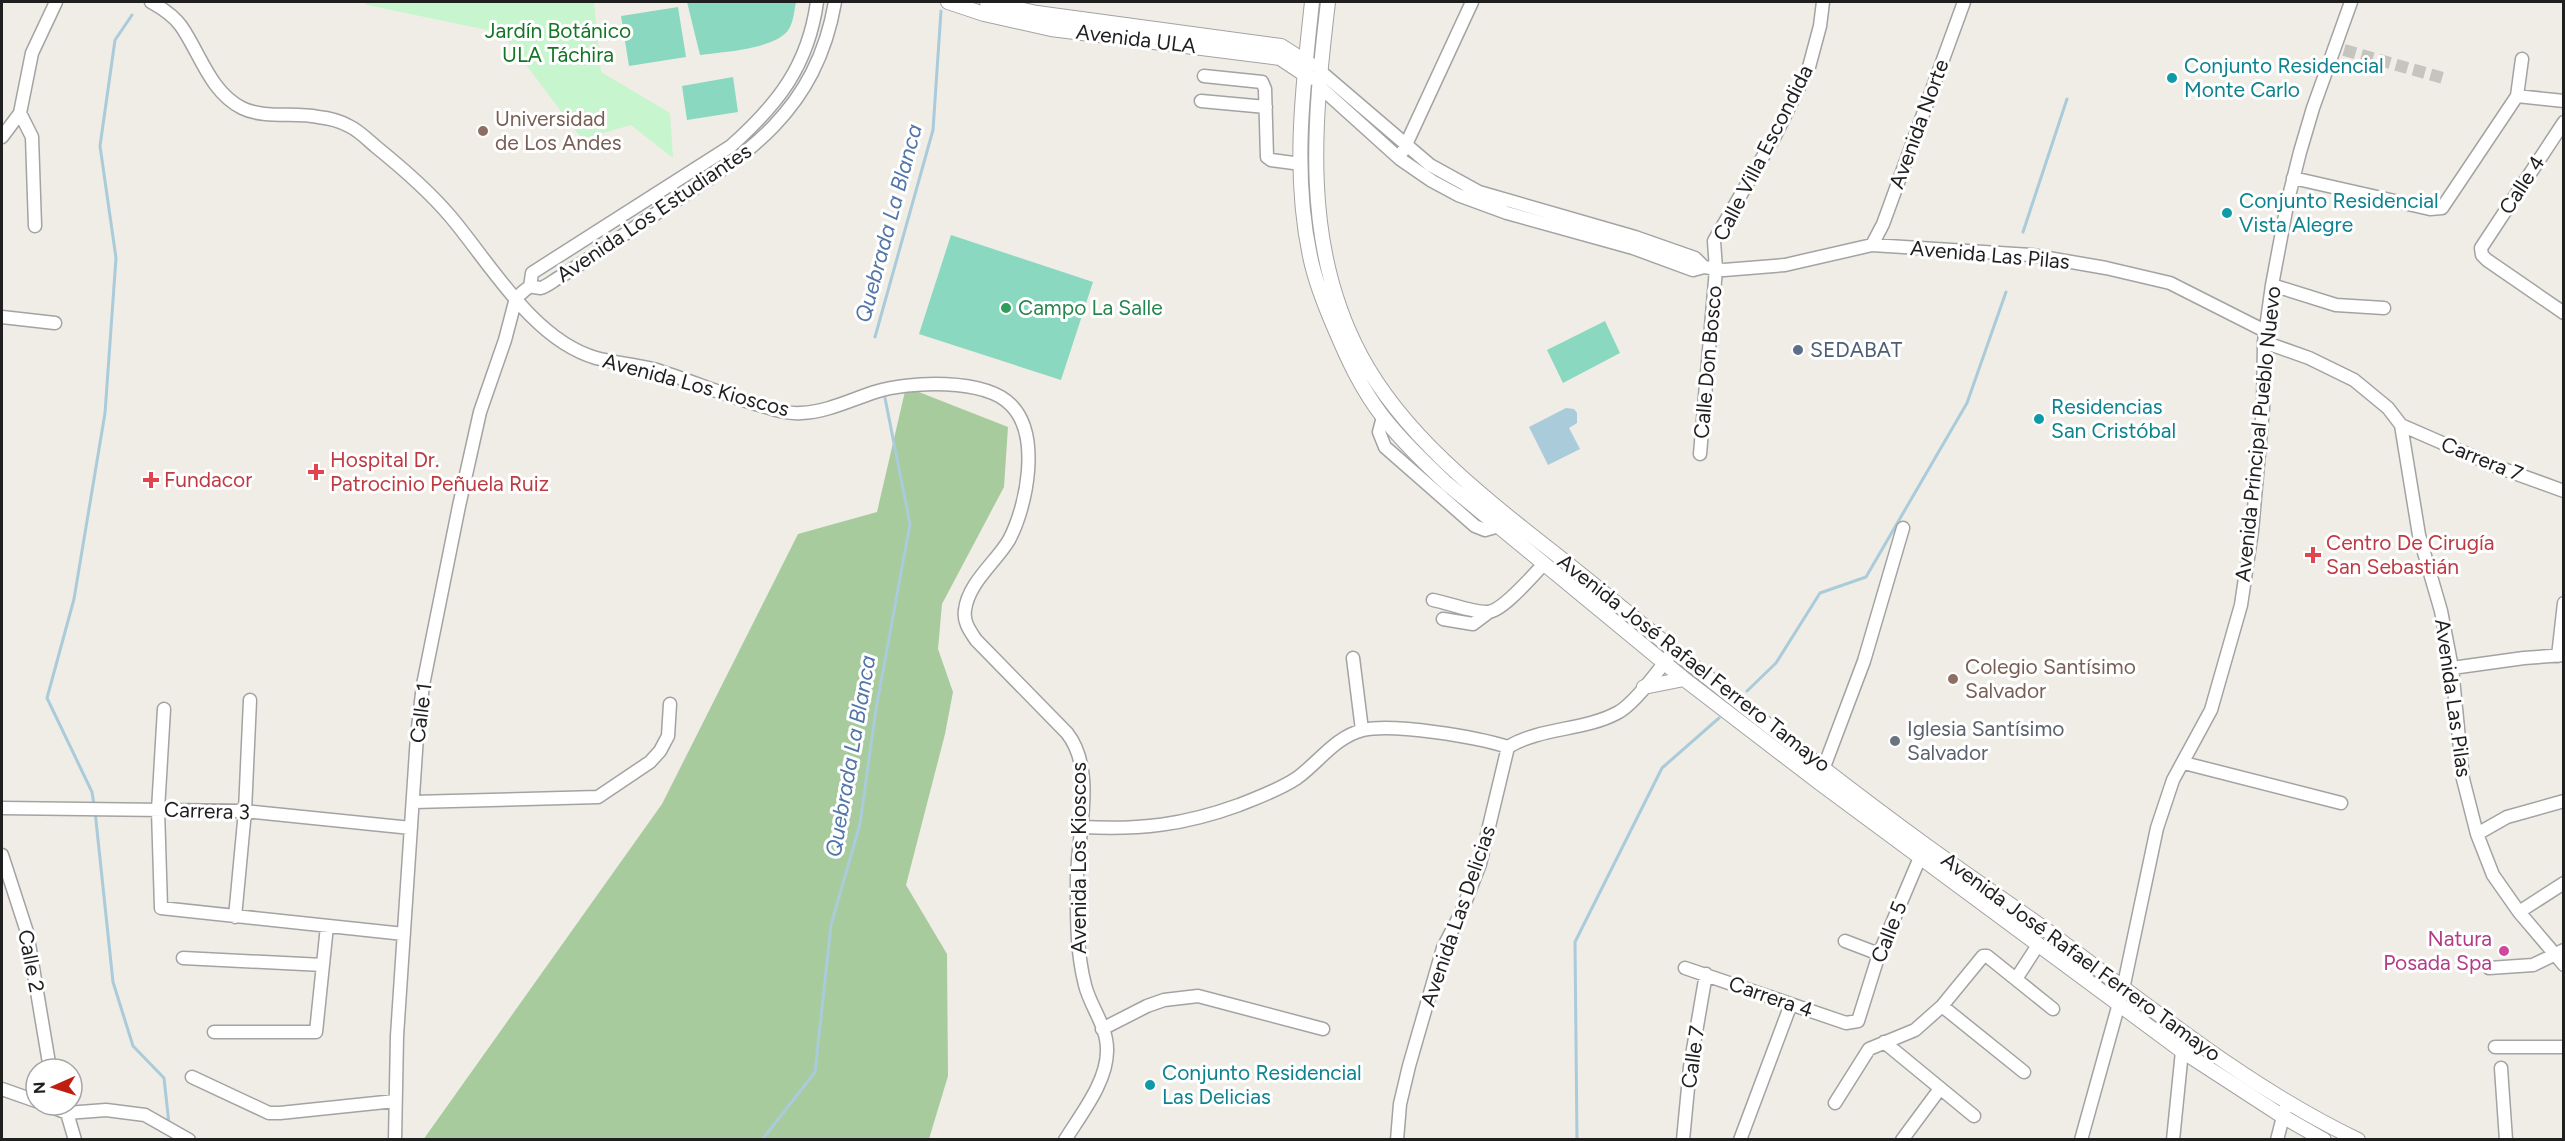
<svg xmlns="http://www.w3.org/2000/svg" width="2565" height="1141" viewBox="0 0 2565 1141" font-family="Figtree,sans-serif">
<rect width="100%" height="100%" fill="#efede6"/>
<path fill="#a8cb9e" d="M906,387l102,40 -4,60 -62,117 -4,45 15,43 -8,42 -39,151 41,69 1,122 -19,63 -506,1 239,-336 136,-270 79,-22z"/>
<path fill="#c7f5ce" d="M363,2h231l7,70 69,41 3,45 -42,-33 -49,14 -80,-106 -135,-28z"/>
<path fill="#8ad8c0" d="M687,2h109c-2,9 -2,18 -7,27 -12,20 -67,23 -89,26z
M678,7l8,50 -57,9 -8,-50z
M733,77l5,35 -51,8 -5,-34z
M951,235l142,47 -32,98 -142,-46z
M1605,321l15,32 -57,30 -16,-33z"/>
<path fill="#aacbd9" d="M1566,408l8,1 3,4v10l-8,5 11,21 -32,16 -19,-38z"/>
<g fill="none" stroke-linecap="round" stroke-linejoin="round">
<path stroke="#aacbd9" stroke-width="3" d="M2023,232l44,-133
M875,337l58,-207 8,-119
M1747,691l29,-28 44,-70 46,-16 101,-174 39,-111
M94,805l-2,-13 -45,-94 27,-99 31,-186 11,-155 -16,-112 15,-106 17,-25
M95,811l18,171 20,64 31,32 5,46
M762,1140l53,-68 16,-147 29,-101 16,-115 34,-185 -25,-126
M1577,1140l-2,-198 87,-174 57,-50"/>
<path stroke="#c5c4be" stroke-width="12" stroke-dasharray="12 6" stroke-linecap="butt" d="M2344,50l99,28"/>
<defs>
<path id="minor" d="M151,2c11,6 22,13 30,24 19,27 29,66 61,82 22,11 53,4 76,9 10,1 22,4 31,9 9,4 18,13 26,20 26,21 53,44 75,70 40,47 83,124 146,142 18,5 38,6 57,11 37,11 72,27 110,37 11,4 25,8 38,7 26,-1 49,-13 74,-21 34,-11 110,-14 136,13 30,30 16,101 -2,135 -13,22 -41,43 -44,70 -2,12 5,21 11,30l91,93c30,38 10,102 10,147 0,36 -1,70 8,105 5,21 22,41 22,64 1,32 -26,65 -42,91
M1320,71l110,94 49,27 156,45 60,21 9,9
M1204,76l58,6 3,7 2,68 4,3 30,4
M1319,86l81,73 32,22 26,14 49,18 126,35 60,22 11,-3 20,3 61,-5 87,-20 159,10 75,13 64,15 95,48
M2517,96l47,5
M1201,101l65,6
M20,113l12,24 3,89
M2564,122l-83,126 1,7 5,5 77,53
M2,137l18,-24 12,-60 24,-51
M1403,151l69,-149
M2293,178l137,31 12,-1 75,-112 5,-37
M1872,245l11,-21 81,-222
M2272,285l64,20 48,3
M530,287l2,-14 199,-127c47,-42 77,-80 86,-144
M516,298c4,-3 10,-10 14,-11 3,-1 7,1 10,1 6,-1 14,-8 20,-11 31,-19 61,-41 92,-61 90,-58 163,-100 183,-214
M2,317l53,6
M2264,342l45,16 45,22 34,28 13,17 18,110 22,76 11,57 11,111 14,55 16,41 26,37 45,53
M1383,417l-4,15 6,15 90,79 10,4 14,-4
M2401,425l94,41 69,25
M1700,454l16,-185 -2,-28 61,-105 34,-69 11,-41 3,-24
M1433,600c16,3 41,13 55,12 15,-1 44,-36 56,-48
M1443,619l30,5 16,-12
M2558,656l6,-53
M1353,658l9,72
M2452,668l72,-10 40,-3
M164,709l-6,101 3,98 243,26
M1508,747c33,-20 75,-16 109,-34 18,-9 44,-46 56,-62
M2184,763l157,40
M1824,767l40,-106 39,-133
M413,802l185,-5 52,-35 10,-11 8,-15 2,-32
M2,808l243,3 166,17
M1082,827c58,3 102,-2 157,-22 20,-8 40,-15 58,-27 22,-16 38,-41 66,-48 30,-7 114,7 145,17
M2477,834l30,-17 57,-16
M2,855l25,77 23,137
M2519,912l45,-29
M235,917l10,-106 5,-111
M1845,941l34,13
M183,958l140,7
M1685,968l161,55 12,-2 21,-67 45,-106
M2489,968l44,-3 31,-15
M2016,979l22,-34
M1942,1006l82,66
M1102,1029l45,-23 17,-6 34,-4 125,33
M214,1032h102l11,-106
M1884,1042l90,74
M2495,1047h69
M2501,1068l5,72
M192,1077l77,36h11l115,-12
M2,1089l34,12
M1835,1103l34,-54 46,-19 27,-24 41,-50h4l66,53
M47,1105l20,8 39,-3 39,5 44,25
M67,1113l8,27
M395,1140l2,-104 20,-300 6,-51 36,-179 21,-94 25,-72 11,-42
M1397,1140l3,-36 9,-38 34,-118 18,-35 19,-49 28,-117
M1683,1140l7,-73 16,-93
M1740,1140l51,-136
M1902,1140l37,-50
M2081,1140l42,-151 34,-161 16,-48 38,-70 30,-105 11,-74 11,-123 1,-66 8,-57 16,-85 12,-48 13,-44 38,-106
M2173,1140l9,-89
M2277,1140l8,-31"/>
<path id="tertiary" d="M948,2l36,12 67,15 229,29 30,20
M987,2l50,11 244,33 30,19
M1312,2c-9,84 -20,170 -2,254 5,25 15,50 25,73 13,31 27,61 48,88 19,24 41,45 63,66l238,196 137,105 361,267 100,65 42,24
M1328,2c-14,119 -27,243 33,354 52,97 156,165 239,234 106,87 213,173 324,254 37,27 76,53 114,80 104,76 203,160 320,216
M1644,687l40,-8"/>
</defs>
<use href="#minor" stroke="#a3a3a3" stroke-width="15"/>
<use href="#tertiary" stroke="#a3a3a3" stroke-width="16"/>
<use href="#minor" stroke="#fff" stroke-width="12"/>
<use href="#tertiary" stroke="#fff" stroke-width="14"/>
</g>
<g fill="#0f9aa8" stroke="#fff" stroke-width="2">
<circle cx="2172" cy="78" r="6"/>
<circle cx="2227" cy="213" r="6"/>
<circle cx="2039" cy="419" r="6"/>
<circle cx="1150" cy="1085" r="6"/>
</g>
<g fill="#8d6e63" stroke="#fff" stroke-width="2">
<circle cx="483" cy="131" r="6"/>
<circle cx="1953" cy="679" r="6"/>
</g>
<circle fill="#2e9e5b" stroke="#fff" stroke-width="2" cx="1006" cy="308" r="6"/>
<circle fill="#5c6f8a" stroke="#fff" stroke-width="2" cx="1798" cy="350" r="6"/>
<g fill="#e0444e" stroke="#fff" stroke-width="2">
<path d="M313 463h6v6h6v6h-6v6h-6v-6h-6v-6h6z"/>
<path d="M148 471h6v6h6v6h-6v6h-6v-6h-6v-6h6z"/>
<path d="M2310 546h6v6h6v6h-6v6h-6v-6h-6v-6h6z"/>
</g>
<circle fill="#6b7280" stroke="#fff" stroke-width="2" cx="1895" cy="741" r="6"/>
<circle fill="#d1479c" stroke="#fff" stroke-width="2" cx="2504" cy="951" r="6"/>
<g text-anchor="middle" stroke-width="6" stroke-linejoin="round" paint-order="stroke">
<g font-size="21" fill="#147624" stroke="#fff">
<text x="558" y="38">Jardín Botánico<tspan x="558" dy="24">ULA Táchira</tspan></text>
</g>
<g font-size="21" fill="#1f1f1f" stroke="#fff">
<text transform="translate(1136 39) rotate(7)" y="7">Avenida ULA</text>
<text transform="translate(1919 124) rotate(-70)" y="7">Avenida Norte</text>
<text transform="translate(1763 153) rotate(-63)" y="7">Calle Villa Escondida</text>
<text transform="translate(2522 185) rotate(-57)" y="7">Calle 4</text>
<text transform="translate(654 213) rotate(-34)" y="7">Avenida Los Estudiantes</text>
<text transform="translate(1990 255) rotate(5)" y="7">Avenida Las Pilas</text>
<text transform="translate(1708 362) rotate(-85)" y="7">Calle Don Bosco</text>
<text transform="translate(696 385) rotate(15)" y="7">Avenida Los Kioscos</text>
<text transform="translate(2258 434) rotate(-84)" y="7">Avenida Principal Pueblo Nuevo</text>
<text transform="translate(2482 459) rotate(22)" y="7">Carrera 7</text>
<text transform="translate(1694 663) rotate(38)" y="7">Avenida José Rafael Ferrero Tamayo</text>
<text transform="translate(2453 698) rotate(82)" y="7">Avenida Las Pilas</text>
<text transform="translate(421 713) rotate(-83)" y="7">Calle 1</text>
<text transform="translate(207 811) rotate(2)" y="7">Carrera 3</text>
<text transform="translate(1079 858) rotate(-90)" y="7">Avenida Los Kioscos</text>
<text transform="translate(1458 916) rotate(-71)" y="7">Avenida Las Delicias</text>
<text transform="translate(1889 932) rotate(-69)" y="7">Calle 5</text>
<text transform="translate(2081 957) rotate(36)" y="7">Avenida José Rafael Ferrero Tamayo</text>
<text transform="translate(31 961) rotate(79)" y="7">Calle 2</text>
<text transform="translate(1771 997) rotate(19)" y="7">Carrera 4</text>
<text transform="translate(1693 1057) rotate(-82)" y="7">Calle 7</text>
</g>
<g font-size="21" fill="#0d838f" stroke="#fff" text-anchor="start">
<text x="2184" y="73">Conjunto Residencial<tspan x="2184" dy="24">Monte Carlo</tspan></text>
<text x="2239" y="208">Conjunto Residencial<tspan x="2239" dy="24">Vista Alegre</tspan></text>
<text x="2051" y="414">Residencias<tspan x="2051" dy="24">San Cristóbal</tspan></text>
<text x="1162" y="1080">Conjunto Residencial<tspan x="1162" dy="24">Las Delicias</tspan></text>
</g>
<g font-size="21" fill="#785e54" stroke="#fff" text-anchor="start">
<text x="495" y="126">Universidad<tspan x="495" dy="24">de Los Andes</tspan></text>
<text x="1965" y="674">Colegio Santísimo<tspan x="1965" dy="24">Salvador</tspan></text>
</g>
<g font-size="21" fill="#27864d" stroke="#fff" text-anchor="start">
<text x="1018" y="315">Campo La Salle</text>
</g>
<g font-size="21" fill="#4e5e75" stroke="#fff" text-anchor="start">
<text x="1810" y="357">SEDABAT</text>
</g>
<g font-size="21" fill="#be3a42" stroke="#fff" text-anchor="start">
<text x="330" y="467">Hospital Dr.<tspan x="330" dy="24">Patrocinio Peñuela Ruiz</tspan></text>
<text x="164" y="487">Fundacor</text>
<text x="2326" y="550">Centro De Cirugía<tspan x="2326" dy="24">San Sebastián</tspan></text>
</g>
<g font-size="21" fill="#5b616d" stroke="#fff" text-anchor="start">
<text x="1907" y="736">Iglesia Santísimo<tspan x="1907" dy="24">Salvador</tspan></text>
</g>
<g font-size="21" fill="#b23c85" stroke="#fff" text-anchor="end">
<text x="2492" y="946">Natura<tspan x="2492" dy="24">Posada Spa</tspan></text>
</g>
<g font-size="22" font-style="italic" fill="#5276a8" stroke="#fff">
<text transform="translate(888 223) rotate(-75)" y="8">Quebrada La Blanca</text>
<text transform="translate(850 756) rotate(-80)" y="8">Quebrada La Blanca</text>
</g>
</g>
<rect width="2565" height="1141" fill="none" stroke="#1f1f1f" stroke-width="6"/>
<g transform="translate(54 1087) rotate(267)"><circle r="28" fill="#ffffff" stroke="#a5a5a5" stroke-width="1.5"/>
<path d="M0-4.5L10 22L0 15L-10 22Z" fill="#bf1e10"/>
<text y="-9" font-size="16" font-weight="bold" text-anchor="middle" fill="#1f1f1f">N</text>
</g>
</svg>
